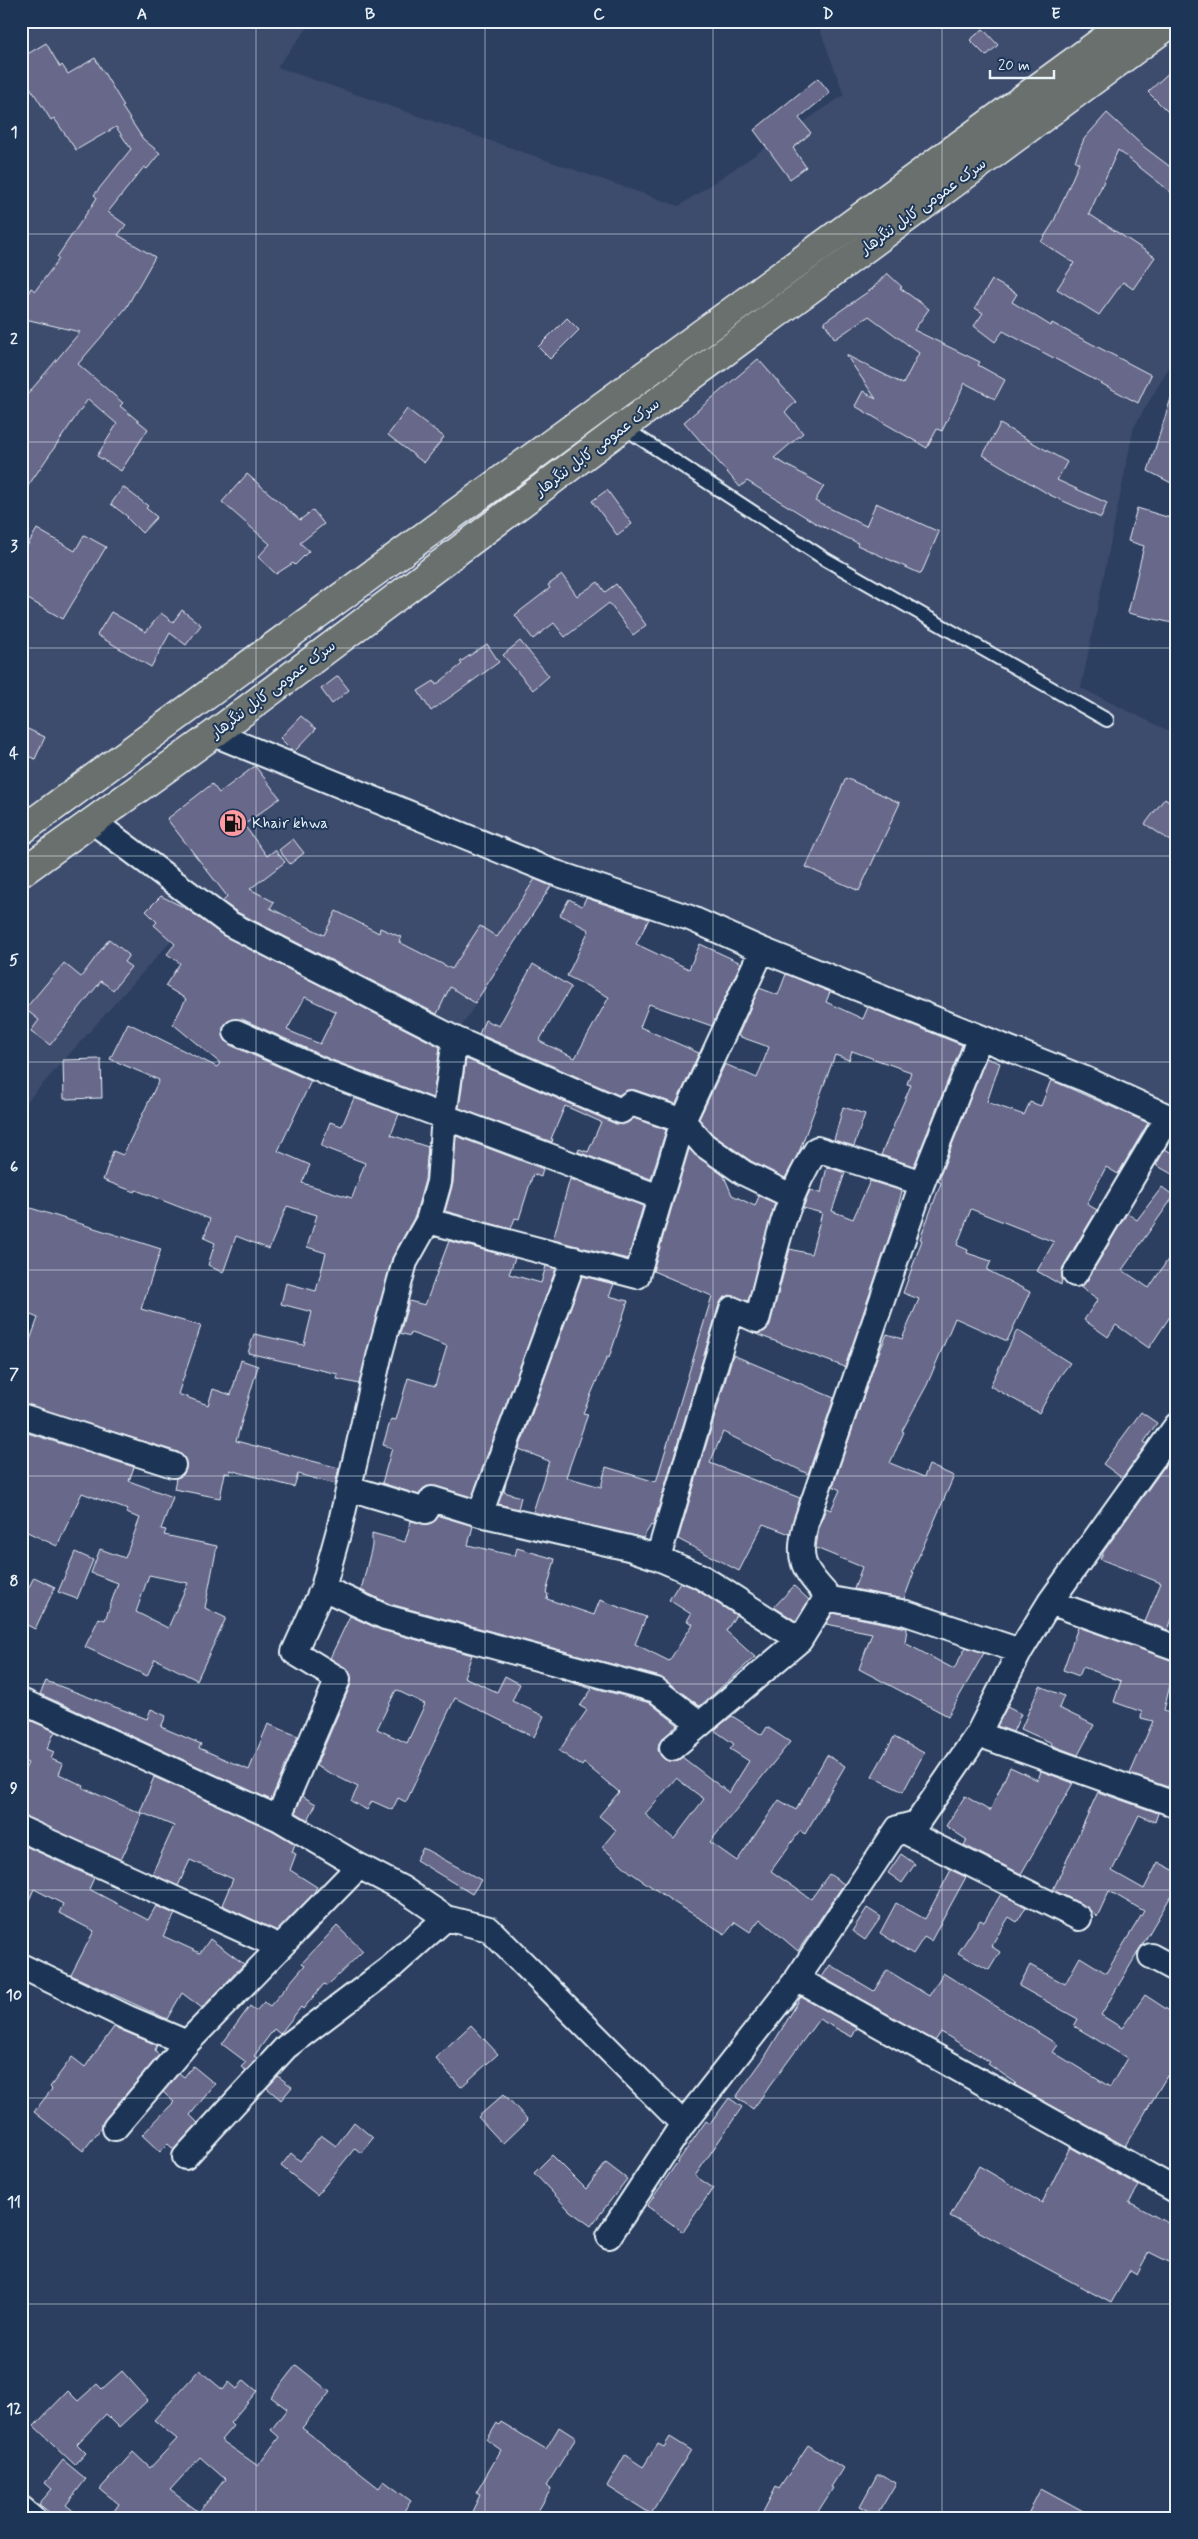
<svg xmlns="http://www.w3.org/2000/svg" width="1198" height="2539" viewBox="0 0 1198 2539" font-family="Mynerve,'Playpen Sans Arabic',sans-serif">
<rect width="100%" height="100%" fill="#2c3f61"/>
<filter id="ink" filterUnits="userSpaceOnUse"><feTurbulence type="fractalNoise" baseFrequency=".02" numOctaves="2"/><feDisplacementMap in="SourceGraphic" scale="10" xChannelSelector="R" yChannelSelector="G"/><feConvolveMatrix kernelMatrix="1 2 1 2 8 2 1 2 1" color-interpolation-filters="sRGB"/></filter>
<g filter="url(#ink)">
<path fill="#3e4b6d" d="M54,21h259l-36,46 402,139 165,-111 -25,-68 4,-6h354v333l-43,73 -53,261 96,47v398l-396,-181 -218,-85 -105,165 -261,-120 -176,196v-1078z"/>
<path fill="#68678a" stroke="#e8f1f8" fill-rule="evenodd" d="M983,29l15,16 -12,11 -16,-16z
M46,43l14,24 2,-2 6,9 27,-16 29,48 -2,1 21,32 17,14 -13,16 -3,-2 -36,45 18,13 -8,10 37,22 -29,51 -48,56 45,39 -3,3 28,23 -27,42 -24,-15 20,-32 -29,-25 -67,97v-94l59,-70 -59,-14v-13l10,-17 4,3 24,-32 -2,-2 40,-59 -3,-3 37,-46 -15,-22 -40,23 -22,-32 -3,2 -30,-47v-15z
M1177,65v56l-29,-29z
M818,78l12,15 -31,25 12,15 -18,15 13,19 -16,12 -36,-49z
M1107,113l37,34 33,25v25l-59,-47 -29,64 66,43 -22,32 -10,-7 -24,33 -42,-26 17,-26 -33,-21 12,-19 26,-60 -4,-2 9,-22z
M887,273l15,14 -2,1 29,21 -15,21 66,32 -2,3 27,15 -10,19 -30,-16 -23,48 -5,-2 -10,19 -72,-42 8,-15 13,8 -30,-44 57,29 16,-31 -50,-37 -34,23 -11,-17 48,-33z
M992,280l25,14 -5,8 39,24 1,-3 99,52 -13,28 -135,-72 -8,11 -21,-16 9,-13 -8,-5z
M567,318l12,12 -29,29 -12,-12z
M758,359l38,43 -11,10 18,21 -29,25 50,28 -9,15 51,25 10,-23 63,29 -18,42 -64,-29 1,-2 -41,-19 -70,-43 -7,6 -56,-65z
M1173,392l4,1v93l-29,-15z
M407,409l37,28 -20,26 -36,-28z
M1000,424l67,38 -10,18 50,23 -6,15 -51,-23 -67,-40z
M247,474l53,46 13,-10 11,14 -24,19 9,8 -14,14 -2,-2 -17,11 -18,-17 12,-13 -48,-42z
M123,487l25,19 -2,2 11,9 -15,16 -15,-15 1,-1 -17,-13z
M607,490l25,34 -15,11 -25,-34z
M1137,508l40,12v104l-49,-11 16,-67 -16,-5z
M37,529l38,22 9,-16 22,12 -43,72 -42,-24v-39z
M562,575l15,21 21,-14 7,10 11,-8 30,41 -13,10 -24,-32 -44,34 -11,-14 -21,16 -18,-24 35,-27 -2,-3z
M182,610l19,15 -15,20 -16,-12 -19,34 -54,-32 14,-23 35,20 15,-19 12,9z
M520,641l29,35 -16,14 -30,-35z
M487,644l12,18 -68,49 -13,-20 16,-10 2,4 26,-21 -2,-2z
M338,676l11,14 -17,14 -11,-15z
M301,716l15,13 -22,23 -14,-14z
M21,726l24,11 -10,22 -14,-6z
M255,766l25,32 -36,27 23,31 8,-6 10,12 -35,27 24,13 -4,6 54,27 12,-24 43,22 1,-5 21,9 -2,5 53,27 28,-43 17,11 38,-58 16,7 -76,117 -25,-16 -13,27 -200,-102 -14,-10 4,-6 -60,-77 45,-35 7,9z
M846,778l54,25 -41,88 -53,-24z
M1165,798l12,9v38l-32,-21z
M293,839l11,14 -14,11 -11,-14z
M161,896l26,13 37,27 216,111 -7,51 -101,-38 -90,-41 -14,2 -5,6 2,13 5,5 81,36 -33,70 32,14 -8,18 50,15 13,-35 -44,-17 9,-24 12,4 12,-28 45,16 -8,21 37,12 -3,33 -10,36 -23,42 -33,126 -22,-5 1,-5 -90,-21 6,-19 50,11 8,-33 -31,-8 5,-21 30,8 10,-38 -19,-6 10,-32 -30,-9 -18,43 -33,-13 -13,37 -15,-8 7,-22 -11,-5 6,-19 -74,-29 -1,2 -32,-12 10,-29 10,4 36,-75 -49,-21 18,-36 89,44 3,-4 -47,-39 13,-25 -21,-13 15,-23 -13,-9 8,-10 -21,-19 3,-3 -11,-11zM305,997l31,15 -16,32 -33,-14z
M586,898l63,21 -13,25 53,25 11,-25 41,19 -29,63 -63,-22 -9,23 59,26 -23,51 -41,-14h-7l-9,5 -140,-61 6,-14 14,6 34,-62 38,23 -32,54 36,17 34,-61 -42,-21 22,-46 -29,-15 9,-16 13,7z
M109,939l20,16 -5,7 7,5 -18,23 -12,-9 -51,64 -19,-14 8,-11 -14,-11 39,-46 17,14z
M786,974l44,18 -4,10 37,17 5,-12 94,38 -48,121 -33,-11 30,-70 -4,-1 4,-12 -59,-21 -3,9 -14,-5 -36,97 -14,26 -34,-17 -38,-26 -14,-16 26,-55 32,14 12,-31 -31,-11 21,-48 19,7z
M986,1058l14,5 -13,39 37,13 6,-13 11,4 10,-26 97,43 -30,51 -12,-7 -19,37 10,6 -34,57 -2,18 -24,-14 17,-29 -83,-33 -14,36 11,5 -1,3 24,8 -4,9 43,22 -23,49 -52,-23 -28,67 -25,46 2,1 -14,31 34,14 5,-12 25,11 -42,96h2l-10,27 -50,-10 8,-22 -46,-19 3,-21 7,-19 5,2 9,-20 -7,-4 43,-126 11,-26 15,5 17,-40 -16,-6 19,-53 -2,-1 21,-56 -3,-2z
M101,1059l1,39 -38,1 -1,-39z
M466,1059l150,65h7l11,-6 32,12 -15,49 -73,-27 1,-3 9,3 13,-30 -36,-16 -14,33h2l-1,3 -93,-34z
M843,1107l22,7 -11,32 -20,-6z
M456,1136l87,33 -2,8 -8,-3 -14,45 -4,-1 -4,11 -66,-18 8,-28z
M689,1149l35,27 8,19 23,11 4,-10 16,7 -27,98 -18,-6 -7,3 -4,7 -66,221 -2,-1 -8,13 -110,-26 16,-51 -30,-12 63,-173 32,8 -5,12 19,5 -19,57 -2,-1 -24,56 5,1 -22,63 35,10 5,-20 50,15 56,-186 -59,-25z
M1165,1149l12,7v21l-21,-12z
M827,1167l18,6 -13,38 21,8 17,-38 32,10 -9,35 -48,141 -92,-34h7l6,-3 4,-6 20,-75 21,5 11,-41 -19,-5 7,-18 11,3z
M570,1179l73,27 -15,53 -75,-19z
M1162,1187l12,9 -52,74 27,18 28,-42v60l-28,42 -33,-23 -8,12 -24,-17 14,-21 -18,-12 7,-6 40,-68 10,7z
M21,1205l140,44 -20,60 60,17 -23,68 30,11 5,-16 18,6 10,-35 17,6 -22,75 103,27 -4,16 -37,-10 -4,13 -64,-17v4l-5,-1 -5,25 -46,-9 2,-11 7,-3 3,-6 -3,-13 -5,-4 -157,-49v-38l17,-47 -17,-7z
M449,1241l66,17 -6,16 32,9 5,-17 10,3 -84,228 -36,-11 -12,2 -5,7 -37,-12 10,-35 -9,-3 8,-26 5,1 12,-42 27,8 12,-40 -36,-13 -1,3 -10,-3 9,-32 16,4z
M1017,1330l53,33 -10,13 -21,37 -49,-27z
M733,1355l101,43 -26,76 -85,-42 -13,31 90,35 -10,36 -27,-10 -24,47 -61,-32z
M1141,1412l16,11 -13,19 3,2 -25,34 -19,-14z
M21,1431l113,36 -5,14 44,16 -12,32 5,1 -2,5 53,11 -12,62 21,10 -29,62 -42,-21 -8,17 -62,-29 14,-29 6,2 13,-37 -27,-10 9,-24 25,9 15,-40 -14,-5 2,-3 -46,-17 -25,53 -36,-17zM149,1575l39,8 -20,45 -32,-16z
M1169,1460l8,6v139l-9,25 -23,-8 16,-39 -61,-24 4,-8z
M506,1483l-2,9 17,5 -3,12 -20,-5z
M439,1516l34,10 -5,19 47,11 2,-8 38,11 -9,34 2,1 -1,5 47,16 6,-15 46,17 -11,27 34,17 24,-37 -6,-3 4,-7 -22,-14 11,-18 14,6 42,27 -10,16 29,26 -55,49 -40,-29 -270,-73 -29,-14 11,-44v-13l33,9 6,-21 18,3z
M75,1552l18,8 -16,39 -19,-7z
M34,1577l21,10 -20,42 -14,-7v-19z
M794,1586l15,14 -13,21 -22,-14z
M833,1613l74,15 -2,15 49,26 12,-22 18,6 -36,63 -89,-47 13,-36 -46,-9z
M350,1616l31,14 91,25 -8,22 33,15 8,-16 15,8 -8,17 32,15 -10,21 -79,-39 -49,104 -8,-4 -6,12 -20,-9 -5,9 -16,-9 7,-14 -42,-21 35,-82 -2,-12 -19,-14zM396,1690l29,14 -18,39 -30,-14z
M1078,1627l99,34v18l-5,-2 -8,33 13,5v51l-9,21 -38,-13 23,-53 -12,-3 1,-6 -28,-10 7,-21 -38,-14 -4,9 -16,-6z
M561,1679l89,24 28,22 -19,18 -1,7 4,7 12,5 8,-5 47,36 20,-32 -19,-12 4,-5 -20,-14 18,-14 30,19 5,-8 23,15 -80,100 27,19 42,-61 17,10 31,-55 18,11 -40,68 -5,-3 -29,40 40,28 18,-25 15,10 -46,67 -38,-32 -10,13 -15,-10 -10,12 -53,-33 -42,-29 -28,-25 14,-17 -17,-14 20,-24 -35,-29 -2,3 -23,-15 28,-41 -7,-4 12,-17zM676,1778l28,21 -30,40 -29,-25z
M46,1681l101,38 4,-10 15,7 -5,11 40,17 -2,4 50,22 19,-46 30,12 -27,64 -231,-106z
M1040,1686l24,10 -5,12 35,17 -16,30 -27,-10 1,-2 -31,-14z
M1007,1707l14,7 -8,18 -16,-6z
M29,1720l26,11 -8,18 7,3 -3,7 12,5 -4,10 25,12 -1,2 59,26 -21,46 -100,-44v-39l7,-14 -7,-3v-37l5,2z
M894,1737l30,16 -21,39 -31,-16z
M1010,1767l28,13 3,-9 32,12 -52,91 -57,-29 3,-5 -21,-14 19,-30 25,15z
M154,1777l118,53 23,14 -3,8 4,2 -6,16 27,17 -4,7 -36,37 -55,-26 11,-26 -43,-19 -12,26 -26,-12 22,-48 -34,-14z
M1098,1792l60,21 -3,9 -16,-7 -27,56 32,18 14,-27 19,10v27l-6,-3 -70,119 21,13 23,-33 32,21v64l-10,-4 -42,70 -111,-61 2,-2 -28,-19 2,-2 -49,-30 -6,9 -113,-64 8,-12 44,26 13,-21 42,26 14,-23 115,72 -5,7 57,35 17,-29 -53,-32 4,-7 -59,-33 11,-21 35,19 15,-27 26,16 38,-62 -35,-20 -12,26 -12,-11 -32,-16z
M302,1796l14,8 -8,16 -13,-8z
M21,1844l73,34 -5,11 59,31 8,-14 19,8 -12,22 37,17 10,-14 34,25 -42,44 -20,-15 -15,26 -96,-44 23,-44 -35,-18 4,-9 -29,-15 -13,29z
M423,1848l58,32 -9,14 -56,-34z
M901,1854l14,10 -13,19 -14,-10z
M951,1870l15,7 -35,64 -7,-4 -11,17 -33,-21 16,-30 29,16z
M1001,1894l25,13 -9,15 -8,-5 -18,29 9,6 -11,18 -31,-17 22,-33 4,2z
M867,1908l14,9 -16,23 -13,-9z
M337,1926l26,25 -36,35 -3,-2 -21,25 -2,-2 -21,27 -6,-5 -20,27 3,2 -11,13 -5,-4 5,-5 -24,-18 28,-38 6,5 8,-9 6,4 35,-41 -3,-2z
M801,1997l56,31 -5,9 -33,-18 -66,90 -17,-12 29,-40z
M471,2025l27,29 -37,33 -26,-29z
M114,2027l43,18 -2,5 4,5 -54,64 -3,8 -19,24 -49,-39 18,-23 -2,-2 22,-30 13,10z
M193,2066l22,18 -25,31 8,8 -24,27 -6,-6 -8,8 -18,-17 32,-33 -11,-10 16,-19 5,4z
M278,2076l14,11 -11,13 -14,-12z
M504,2094l24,26 -25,24 -25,-27z
M729,2098l13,9 -47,69 18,12 -30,44 -36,-26 59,-85 4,3z
M354,2122l19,16 -12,15 -6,-5 -38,47 -36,-29 10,-13 9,8 21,-26 15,11z
M1070,2147l69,39 -10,16 48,26v38l-28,-14 -12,22 -7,-4 -19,33 -161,-87 29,-50 63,37z
M552,2155l34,34 20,-26 21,16 -36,47 -21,-15 -36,-38z
M296,2365l34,27 -28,36 77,60 5,-7 27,20 -12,17h-290l10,-14 -19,-15 33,-37 17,16 27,-29 -23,-19 45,-50 24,20 6,-8 8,7 7,-9 13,11 -27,32 3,3 -12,14 37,26 21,-29 -8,-7 16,-21 -16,-12zM200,2457l25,22 -26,33 -29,-22z
M122,2371l26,29 -29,27 -13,-13 -29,30 9,9 -11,12 -41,-39 34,-35 10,10 19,-17 5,5z
M501,2422l45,27 13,-22 17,11 -30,48 5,3 -17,29h-65l11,-23 -4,-2 25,-43 -14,-10 10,-17 2,2z
M670,2437l21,13 -40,64 -44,-28 18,-31 18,12 15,-23 6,3z
M808,2445l35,23 -12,19 2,1 -19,30h-54l16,-31 3,2z
M63,2460l23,19 -20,26 16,13h-26l-17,-14 13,-15 -7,-6z
M877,2475h6l13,8 -19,32 -17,-9z
M1041,2488l55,30h-70z"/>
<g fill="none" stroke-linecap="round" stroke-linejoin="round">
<defs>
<path id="lane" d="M623,427l202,132 282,161"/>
<path id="street" d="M214,734l339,138 137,46 72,32 323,129 92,42
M92,821l138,103 225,115 166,72 10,-8 52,18 21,24 40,28 47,23
M236,1032l91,41 332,124
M980,1037l-58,146 -116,340c-9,37 -4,45 21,72l-1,3 80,15 114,38
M428,1221l209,55 46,-155 79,-171
M1075,1274l93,-157
M21,1416l152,49
M349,1488l77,23 6,-12 48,15 149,34 29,10 42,18 100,64
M480,1514l94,-255
M658,1558l74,-249 25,11c16,-58 26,-121 60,-171l105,34
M323,1588l62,29 271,73 43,33
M1050,1602l127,46
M21,1701l257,117 81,48 44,23 43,29 43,11 194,195
M978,1734l199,71
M672,1748l128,-108 26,-42
M278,1818l60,-139 -44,-27 29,-64 16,-58 41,-177 25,-91 23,-41 11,-39 5,-66 11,-77
M898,1828l181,90
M21,1829l259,118
M1151,1956l26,14
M21,1966l107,52 59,25
M797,1979l380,212
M115,2128l72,-85 172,-177
M185,2157l101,-110 103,-78 57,-51
M609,2236l74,-112 114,-145 101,-151 19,-5 61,-89 42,-83 30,-49 127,-177
M21,2508l12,10"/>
<path id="highway" d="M21,831l1108,-810
M21,873l193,-139 409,-307 551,-406"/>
</defs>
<use href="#lane" stroke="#e8f1f8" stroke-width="16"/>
<use href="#street" stroke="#e8f1f8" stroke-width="28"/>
<use href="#highway" stroke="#e8f1f8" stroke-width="31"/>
<use href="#lane" stroke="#1d3557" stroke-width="12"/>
<use href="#street" stroke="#1d3557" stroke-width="24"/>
<use href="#highway" stroke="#6b706d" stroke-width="28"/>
</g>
</g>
<path fill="none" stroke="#e8f1f8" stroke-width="1" stroke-opacity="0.55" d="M256,21v2497M485,21v2497M713,21v2497M942,21v2497M21,234h1156M21,442h1156M21,648h1156M21,856h1156M21,1062h1156M21,1270h1156M21,1476h1156M21,1684h1156M21,1890h1156M21,2098h1156M21,2304h1156"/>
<defs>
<symbol id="fuel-disc" viewBox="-11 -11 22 22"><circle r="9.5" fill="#ff9aa2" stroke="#1d3557"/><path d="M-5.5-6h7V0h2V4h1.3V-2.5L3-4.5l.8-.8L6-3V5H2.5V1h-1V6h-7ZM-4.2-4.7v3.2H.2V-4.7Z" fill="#111"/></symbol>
</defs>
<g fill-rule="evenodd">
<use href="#fuel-disc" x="217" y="807" width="32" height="32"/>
</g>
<g text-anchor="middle" stroke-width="4" stroke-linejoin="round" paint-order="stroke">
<g font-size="15" fill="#e8f1f8" stroke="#1d3557">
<text transform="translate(923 206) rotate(-36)" y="5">سرک عمومی کابل ننگرهار</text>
<text transform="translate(597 447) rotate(-37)" y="5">سرک عمومی کابل ننگرهار</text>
<text transform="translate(273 689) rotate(-37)" y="5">سرک عمومی کابل ننگرهار</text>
</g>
<g font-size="15" fill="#e8f1f8" stroke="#1d3557" text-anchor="start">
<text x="252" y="828">Khair khwa</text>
</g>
</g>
<rect width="1198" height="2539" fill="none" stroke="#1d3557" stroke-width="55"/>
<path d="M990 70v8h64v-8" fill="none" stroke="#e8f1f8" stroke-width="2.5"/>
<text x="998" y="70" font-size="15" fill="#e8f1f8" stroke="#1d3557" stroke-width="4" paint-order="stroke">20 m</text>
<rect x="28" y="28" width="1142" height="2484" fill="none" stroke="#e8f1f8" stroke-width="2"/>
<g font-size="16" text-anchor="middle" font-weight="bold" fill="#e8f1f8">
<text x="142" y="19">A</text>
<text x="370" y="19">B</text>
<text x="599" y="19">C</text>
<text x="828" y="19">D</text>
<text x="1056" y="19">E</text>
<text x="14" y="137">1</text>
<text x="14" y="344">2</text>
<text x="14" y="551">3</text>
<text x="14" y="758">4</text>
<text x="14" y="965">5</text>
<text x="14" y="1172">6</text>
<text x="14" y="1379">7</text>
<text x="14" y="1586">8</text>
<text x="14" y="1793">9</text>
<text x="14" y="2000">10</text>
<text x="14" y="2207">11</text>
<text x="14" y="2414">12</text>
</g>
</svg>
